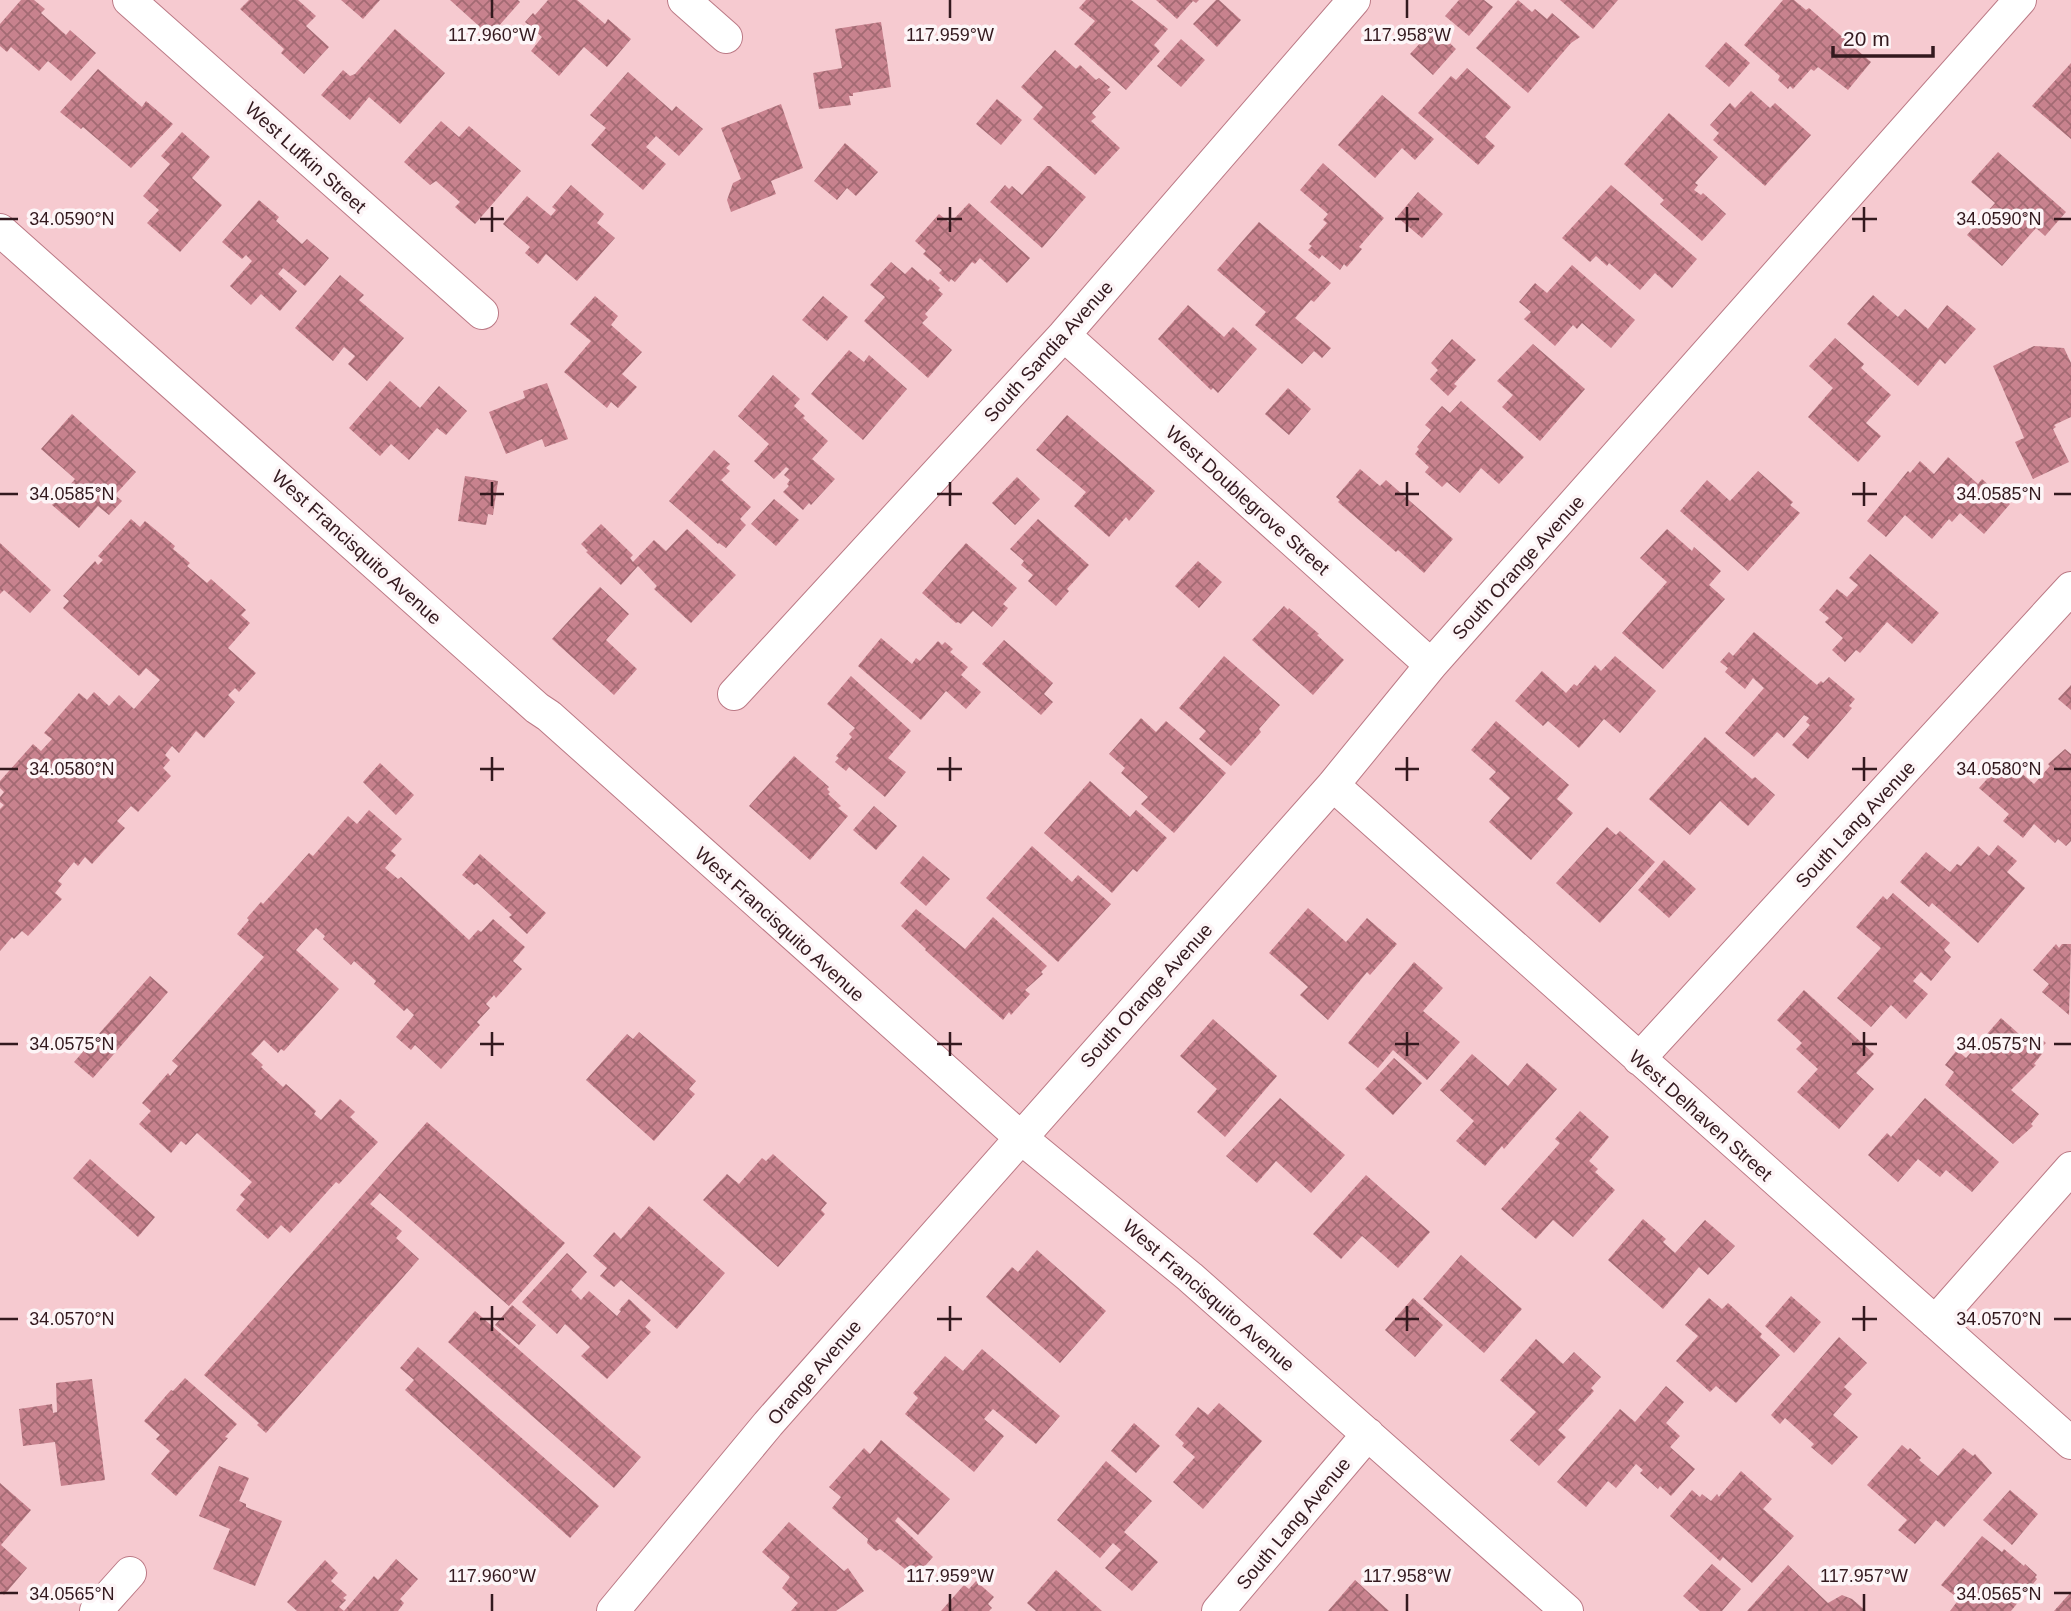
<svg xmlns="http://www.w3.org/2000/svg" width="2071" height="1611" viewBox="0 0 2071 1611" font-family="Helvetica,sans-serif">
<defs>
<pattern id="building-cross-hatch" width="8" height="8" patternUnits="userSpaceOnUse" patternTransform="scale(1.75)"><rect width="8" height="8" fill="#c8828e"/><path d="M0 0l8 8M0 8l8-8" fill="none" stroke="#a36a73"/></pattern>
</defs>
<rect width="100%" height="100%" fill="#f6cad0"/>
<path fill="url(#building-cross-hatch)" d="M21,0h13l11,9 -4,4 25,22 4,-5 26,23 -25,28 -23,-20 -9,10 -28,-24 -4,5 -7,-6v-22z
M249,0h49l18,16 -10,10 23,21 -25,27 -23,-21 3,-4 -44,-40z
M341,0h39l-17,19z
M450,0h68l2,2 -30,34z
M548,0h29l28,24 3,-5 23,20 -24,28 -23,-20 -25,29 -28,-25 11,-14 -17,-15 8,-9 2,2z
M1086,0h45l37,29 -14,16 6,6 -34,39 -52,-46 21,-23 -16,-13z
M1156,0h43l-3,3 -3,-2 -16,18z
M1216,0h3l22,20 -24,27 -24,-23z
M1459,0h25l9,7 -24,29 -24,-20z
M1518,0l14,12 3,-3 12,10 5,-6 28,24 -9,6 -43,50 -52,-45z
M1560,0h58l-25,29z
M1783,0h11l12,10 3,-2 62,54 -23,28 -30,-23 -4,4 -3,-2 -18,20 -3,-3 -2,3 -10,-9 2,-4 -36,-31z
M881,22l10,65 -38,6v3h-4l2,9 -32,4 -6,-36 29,-5 -7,-39z
M1434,28l22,21 -23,26 -23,-21z
M395,29l50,44 -45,51 -31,-27 -19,23 -29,-25 22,-25 7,6 5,-2z
M1181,39l24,21 -24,27 -24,-21z
M1726,42l24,21 -21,24 -24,-21z
M1055,50l21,19 4,-4 16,15 3,-2 11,9 -3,3 4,2 -19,21 4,4 -5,4 29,27 -25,27 -62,-56 10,-12 -22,-20z
M2071,63v76l-39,-33z
M1467,68l44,39 -26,30 10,9 -17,19 -60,-52 33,-37 5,4z
M98,69l44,38 4,-6 27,23 -42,44 -48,-41 -2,2 -21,-17z
M628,72l44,39 4,-5 27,23 -24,27 -23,-20 -10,11 20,17 -23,26 -52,-45 15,-17 -16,-13z
M1751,91l19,17 5,-5 36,32 -46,51 -52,-46 6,-7 -9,-8 20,-22 5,5z
M1382,95l52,44 -19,21 -13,-12 -27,30 -37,-33z
M997,99l25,21 -21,25 -25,-21z
M781,104l22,64 -32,13 5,13 -45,18 -4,-12 6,-17 8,-4 -20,-51z
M1669,113l49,44 -23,26 3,2 -4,5 7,5 2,-2 23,21 -24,27 -42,-37 4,-4 -40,-36z
M441,121l18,16 10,-11 52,45 -46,53 -20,-17 5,-5 -24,-21 -6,4 -26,-23z
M182,132l28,25 -18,21 30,27 -42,47 -33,-29 12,-13 -16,-14 27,-32 -9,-8z
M845,143l33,29 -22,24 -9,-8 -10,12 -23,-19z
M1998,152l68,60 -21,24 -9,-8 -34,38 -35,-31 28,-32 -24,-21z
M1323,163l61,55 -25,29 3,2 -15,18 -3,-3 -4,6 -18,-15 -3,4 -11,-9 4,-4 -3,-2 18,-21 -4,-3 5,-6 -28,-24z
M1047,166h3l36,31 -44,51 -52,-46 15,-17 4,4 3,-3 10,9z
M571,185l33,29 -7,9 18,15 -38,43 -31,-27 -8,10 -13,-11 5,-6 -27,-23 24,-28 24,20 5,-6 -4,-3z
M1611,185l86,74 -25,29 -17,-15 -15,17 -31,-27 -2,3 -11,-10 -6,6 -28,-24z
M1418,192l25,22 -21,24 -25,-21z
M259,200l20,17 -3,4 26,23 5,-5 22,19 -24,28 -22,-18 -5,6 19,17 -17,20 -19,-17 -10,11 -21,-19 22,-25 -6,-6 -4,4 -20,-17z
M969,203l61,55 -23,25 -27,-25 -5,6 -3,-2 -17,20 -4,-3 -2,3 -10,-9 3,-3 -19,-16 3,-3 -11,-10 24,-27 11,9z
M1259,222l72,61 -17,19 -3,-2 -16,18 36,30 -9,10 -8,-7 -12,13 -47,-39 11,-13 -49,-42z
M891,262l14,12 7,-7 16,14 2,-2 10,9 -2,2 5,4 -18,20 3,3 -6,6 30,27 -24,28 -64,-57 21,-24 -15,-12z
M1572,265l63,55 -24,28 -29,-25 -5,6 -4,-4 -18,21 -31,-27 7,-7 -12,-10 16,-19 12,10z
M340,275l24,20 -5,5 45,38 -37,43 -19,-17 7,-8 -11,-9 -11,14 -38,-33z
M1873,295l25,22 7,-8 23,20 19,-24 29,24 -31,35 -5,-5 -22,27 -71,-62z
M595,296l23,20 -7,9 31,27 -20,22 15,13 -19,21 -7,-6 -4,6 -43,-36 27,-31 -21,-17z
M823,296l25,21 -21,24 -25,-21z
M1188,305l36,32 9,-10 24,22 -39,44 -5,-5 -2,2 -53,-51z
M1835,338l29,26 -3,4 30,27 -25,28 15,13 -23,26 -50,-45 25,-29 -24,-22z
M1452,339l24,21 -22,24 3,2 -9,10 -18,-17 8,-9 -7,-7z
M1533,344l52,45 -45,52 -38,-34 11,-12 -16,-14z
M2034,346l30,2 7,15v54l-17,8 2,2 -3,2 16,33 -36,17 -18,-37 9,-4 -4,-10 -27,-62z
M849,350l15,12 5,-7 38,34 -44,51 -52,-46z
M773,375l27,24 -6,7 11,10 -2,2 25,23 -16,18 23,20 -24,26 -2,-2 -6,7 -20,-18 6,-6 -2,-2 3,-4 -6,-5 5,-6 -3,-2 -12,12 -20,-18 15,-17 -31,-28z
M390,381l30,27 19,-22 28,25 -21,24 -9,-7 -28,32 -18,-16 -11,12 -31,-28z
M547,383l21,56 -23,8 -3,-8 -36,15 -17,-42 36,-14 -2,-7z
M1288,388l23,21 -22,26 -24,-21z
M1461,401l63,56 -25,27 -18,-16 -21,25 -13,-11 -5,5 -17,-15 4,-5 -14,-13 4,-5 -2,-2 14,-17 -6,-5 17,-19 8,7z
M72,414l64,58 -21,23 7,6 -13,14 -11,-9 -19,22 -27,-23 23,-26 -34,-30z
M1067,415l88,76 -26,30 -3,-4 -17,20 -35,-31 12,-14 -50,-42z
M714,450l16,14 -4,4 4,3 -9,9 30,27 -11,12 6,6 -20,23 -7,-5 -1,1 -49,-43z
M1948,457l30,27 4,-5 28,25 -26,30 -24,-21 -8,9 -3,-3 -17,20 -27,-24 -19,22 -19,-16 41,-50 2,2 10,-12 14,13z
M1360,469l20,17 6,-6 67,59 -29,34 -26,-23 -2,2 -58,-50 2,-2 -4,-3z
M1758,471l35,31 -3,3 10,8 -52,58 -68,-60 27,-31 23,21z
M465,476l33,5 -5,34 -5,-1 -2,11 -28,-4z
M1017,477l23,22 -25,26 -23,-22z
M774,499l25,21 -23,26 -25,-22z
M131,519l9,8 5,-6 30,25 -2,3 17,14 -3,3 20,17 4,-4 35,31 -5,5 9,8 -22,25 28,25 -17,19 -4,-4 -7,7 7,7 -31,36 -8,-7 -17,22 -7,-7 -7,9 5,5 -7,8 8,8 -33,36 -7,-6 -14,15 8,7 -33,36 -7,-7 -7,9 -4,-4 -16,19 4,3 -7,9 7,6 -34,37 -6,-5 -8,8 -2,-2 -12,14v-142l4,-4 -4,-3v-5l4,-5 -4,-4v-7l33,-37 8,7 11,-12 -8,-6 35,-40 8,7 7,-8 15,14 10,-11 15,14 26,-29 -14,-12 -7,8 -76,-68 6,-7 -6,-5 32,-35 3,4 5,-5 -5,-4z
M1038,519l51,46 -22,24 2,2 -13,15 -28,-25 5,-6 -12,-10 3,-4 -14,-12z
M601,524l32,31 -3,3 3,4 21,-22 12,11 21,-22 49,46 -45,48 -37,-34 3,-3 -19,-20 -17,19 -35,-33 2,-1 -7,-7z
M1667,529l25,22 2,-4 27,24 -12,14 16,14 -62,70 -41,-36 45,-51 -27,-24z
M0,543l51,47 -21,23 -26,-23 -4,4z
M966,543l51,45 -14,16 5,4 -16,19 -19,-16 -12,13 -3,-2 -2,1 -34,-30z
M1870,554l69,59 -27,31 -25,-22 -27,31 -4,-3 -11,12 -13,-12 11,-12 -18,-16 4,-4 -10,-8 18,-21 10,8 11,-12 -9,-7z
M1198,561l24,21 -23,26 -24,-22z
M600,587l29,27 -23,26 31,29 -23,26 -62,-56z
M1284,606l4,4 1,-2 30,26 -2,1 27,25 -31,35 -61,-55z
M1754,632l63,53 4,-4 2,2 6,-6 26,22 -6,7 3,2 -44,51 -16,-14 18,-20 -4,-3 3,-4 -5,-3 -20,23 -7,-6 -23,25 -29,-24 39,-45 -11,-10 -8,11 -20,-17 3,-4 -8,-6 9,-10 4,4z
M881,638l31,26 4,-6 4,3 18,-20 4,4 3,-3 8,7 -3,3 18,15 -7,8 20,17 -15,17 -20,-18 -25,29 -63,-54z
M1004,640l49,43 -9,11 9,8 -12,13 -59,-51z
M1224,656l56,49 -21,24 2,3 -30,34 -32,-27 7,-8 -27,-23z
M1615,656l41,35 -36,42 -16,-14 -25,29 -31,-27 -5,5 -28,-25 27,-30 24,22 8,-9 3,2 18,-21 6,6z
M851,676l60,55 -23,27 18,14 -21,25 -36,-30 -3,4 -11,-9 4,-4 -3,-2 16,-19 -3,-3 6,-6 -28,-24z
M2071,685v25l-13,-11z
M1141,718l15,14 10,-11 60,52 -52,60 -33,-29 7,-7 -27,-24 4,-5 -16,-14z
M1496,721l73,64 -12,14 16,14 -42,47 -42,-38 21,-24 -21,-19 7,-7 -25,-22z
M1705,737l47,42 3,-2 20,18 -27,31 -28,-25 -30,34 -41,-36z
M2065,749l6,5v87l-5,5 -8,-7 -3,4 -21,-19 -11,14 -20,-17 6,-7 -30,-26 8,-9 -2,-1 20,-19 29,25 16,-18 -2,-2z
M794,756l35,31 -2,2 3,3 -2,2 13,12 -3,2 10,8 -38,44 -61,-54z
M380,763l34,32 -18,20 -33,-33z
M1090,781l40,36 6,-7 31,28 -30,34 -4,-3 -21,24 -68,-60z
M874,806l23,20 -21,24 -23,-20z
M369,810l33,29 -11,12 5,4 -11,13 13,11 3,-2 68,63 9,-10 3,2 12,-13 32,28 -12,14 9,8 -26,29 -2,-3 -8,9 4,4 -13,14 3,3 -39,44 -26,-24 -4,5 -15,-13 18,-22 -7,-7 -3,3 -30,-27 2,-3 -22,-20 -3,4 -28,-26 2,-3 -9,-8 -20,22 43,39 -55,62 -3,-2 -3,4 -14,-13 -13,14 12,11 -2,2 22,20 3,-3 30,27 -2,3 7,6 19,-21 15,13 -5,5 28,25 -39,42 -3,-2 -46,51 -9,-8 -13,14 -32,-29 9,-11 -5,-4 12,-13 -55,-49 -11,12 -5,-4 -10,12 -32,-29 12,-13 -9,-8 26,-30 2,3 8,-10 -6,-5 92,-104 -27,-23 12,-14 -2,-2 14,-16 2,2 46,-51 4,3 35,-40 9,8z
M1607,827l9,8 4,-4 35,31 -55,61 -44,-40z
M1998,845l19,16 -10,11 18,16 -47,55 -46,-40 -3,4 -29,-25 26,-30 24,20 7,-8 4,2 17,-20 11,10z
M1032,846l40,36 6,-7 33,29 -53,58 -72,-64z
M480,854l66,59 -19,21 -18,-17 3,-2 -35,-32 -3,2 -12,-10z
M923,856l27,23 -24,27 -26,-23z
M1664,860l32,29 -27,29 -31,-28z
M1893,893l57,50 -6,7 7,7 -20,24 -10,-9 -8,9 15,13 -22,25 -15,-14 -20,22 -34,-29 44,-50 -25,-21 27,-31 4,4z
M1308,908l38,34 21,-24 30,26 -27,31 -3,-3 -39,48 -28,-25 8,-8 -39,-34z
M916,909l49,40 28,-32 54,49 -6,6 2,2 -18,16 5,4 -19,21 -2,-3 -6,8 -78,-70 1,-1 -25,-23z
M2056,944l3,4 3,-4h9l-2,71 -27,-23 7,-8 -16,-14z
M1414,962l29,26 -20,23 37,31 -33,38 -34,-30 -15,18 -30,-25z
M150,976l18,16 -75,86 -19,-16z
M1804,990l70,64 -18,19 18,16 -35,40 -42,-37 21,-23 -22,-20 6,-6 -25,-23z
M2001,1018l27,24 8,-8 10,9 -8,8 4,3 -8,10 2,1 -25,25 28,24 -8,10 2,2 -20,18 -68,-59 9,-13 -9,-7 12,-15 9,8z
M1213,1019l64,57 -52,61 -28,-25 20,-23 -37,-33z
M639,1032l57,49 -7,8 6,5 -41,47 -68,-61 41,-46 6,5z
M1472,1054l36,32 19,-23 30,26 -53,60 -2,-3 -17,20 -29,-25 18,-20 -34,-31z
M1394,1058l28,25 -29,32 -28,-26z
M1280,1098l65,57 -34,38 -35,-32 -19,22 -31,-27z
M1925,1098l74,64 -27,30 -26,-22 -6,7 -22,-18 -20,23 -30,-27 19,-22 4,4z
M1580,1111l29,26 -20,24 9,8 -3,3 20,18 -42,47 -20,-17 -17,19 -35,-30 59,-66 -5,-4z
M427,1122l138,121 -56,63 -129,-113 -10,11 32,27 -6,7 23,21 -153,174 -9,-8 2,-2 -55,-48z
M773,1154l54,49 -6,7 4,4 -47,53 -75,-67 24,-26 12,10 23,-26 4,3z
M90,1159l65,58 -17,20 -65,-59z
M1366,1175l64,57 -32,36 -36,-32 -21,23 -28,-25z
M649,1206l76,67 -48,56 -56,-49 -7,7 -14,-11 7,-8 -14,-12 21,-24 7,7z
M1643,1219l23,20 -3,3 12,11 30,-33 30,26 -27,29 -9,-8 -36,42 -55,-49z
M1037,1250l69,61 -46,52 -74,-66 26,-30 6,5z
M567,1253l20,19 -16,18 10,10 8,-9 28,25 4,-5 -2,-1 10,-11 22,21 -6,7 6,5 -44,47 -26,-23 9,-9 -25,-23 -8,10 -35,-32z
M1461,1255l61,54 -38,44 -61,-54z
M1791,1296l30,26 -27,31 -29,-27z
M1413,1298l30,27 -28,32 -30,-27z
M1709,1298l13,11 6,-6 34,31 -2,3 20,18 -44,48 -20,-17 -6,6 -34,-31 22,-25 -13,-11z
M512,1305l24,20 -17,20 -24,-20z
M475,1311l166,146 -27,31 -166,-146z
M1839,1337l28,26 -23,24 8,7 -19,21 25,22 -26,28 -21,-18 3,-3 -29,-26 -5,6 -9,-9z
M1536,1339l27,25 11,-12 27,25 -10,11 3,3 -36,39 8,7 -27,29 -29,-26 26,-28 -36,-32z
M418,1347l181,159 -29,32 -165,-148 9,-10 -14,-12z
M982,1349l78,67 -24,28 -43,-35 -9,10 20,17 -30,36 -69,-58 13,-16 -5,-5 32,-37 18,15z
M185,1378l52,46 -12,13 3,1 -52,58 -25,-22 19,-23 -14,-12 4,-4 -16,-14 27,-31 2,1z
M92,1379l13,101 -44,6 -6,-44 -32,4 -4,-37 33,-5 1,9 4,-1 -1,-29z
M1666,1386l18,16 -18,21 14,13 -10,11 25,22 -24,27 -11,-10 -2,3 -18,-16 3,-3 -7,-6 -20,24 -8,-7 -22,26 -29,-25 63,-73 15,13z
M1219,1403l43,38 -59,68 -30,-27 22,-25 -13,-11 2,-3 -9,-8 23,-28 10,8z
M1134,1423l26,23 -24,27 -25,-22z
M881,1440l69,59 -32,36 -20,-18 -3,4 38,36 -18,20 -35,-28 -4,2 -9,-8 1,-4 -36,-31 9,-11 -12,-10 35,-39 6,6z
M1902,1445l6,5 2,-2 11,10 -2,2 19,16 25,-28 10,8 2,-2 17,19 -48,54 -8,-7 -21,24 -17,-14 9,-10 -40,-35z
M1106,1461l46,40 -28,31 34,30 -26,29 -27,-23 16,-18 -8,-7 -13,15 -43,-38z
M219,1466l30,12 -10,23 7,3v3l36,14 -27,65 -42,-17 17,-40 -31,-13z
M1741,1471l31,28 -9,10 31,27 -42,47 -29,-26 -3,4 -50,-45 22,-26 8,7 2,-3 9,7 6,-7 2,3z
M0,1483l31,27 -30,35 26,23 -23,27 -4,-4z
M2010,1490l28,24 -26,31 -29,-25z
M789,1522l55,49 4,-3 16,23 -28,20h-45l7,-8 -16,-15 8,-11 -28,-25z
M1982,1536l20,16 2,-3 20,17 1,-2 12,11 -2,2 2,2 -26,32h-61l9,-12 -18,-14z
M396,1559l22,20 -18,20 4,4 -6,8h-54l30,-35 4,4z
M325,1560l13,13 -7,8 16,14 -4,3 3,2 -7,7 5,4h-47l-10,-9z
M1712,1564l29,25 -19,22h-22l-17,-15z
M1788,1565l40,38 14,-8 10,4 14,12h-119z
M1056,1570l46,41h-66l-9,-8z
M1355,1580l34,31h-61z
M976,1581l18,16 -6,7 4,4 -3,3h-48l23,-26 5,4z
M2071,1592v19h-17z"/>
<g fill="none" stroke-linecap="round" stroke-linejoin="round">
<defs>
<path id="minor" d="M129,0l353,313
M684,0l42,37
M0,230l537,478 12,8 471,421 170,140 377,334
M1064,335l367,330
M734,694l330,-359 290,-335
M1333,785l738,658
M1639,1059l432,-471
M1935,1322l136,-154
M96,1611l34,-38
M613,1611l155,-187 565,-639 98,-120 589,-665
M1218,1611l150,-177"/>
</defs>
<use href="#minor" stroke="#bb7985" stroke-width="34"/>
<use href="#minor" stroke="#fff" stroke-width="32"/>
</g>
<path fill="none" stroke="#33191e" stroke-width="2.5" d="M492,0v18M950,0v18M1407,0v18M492,207v25M950,207v25M1407,207v25M1864,207v25M0,219h18M480,219h24M937,219h25M1395,219h24M1852,219h25M2054,219h17M492,482v24M950,482v24M1407,482v24M1864,482v24M0,494h18M480,494h24M937,494h25M1395,494h24M1852,494h25M2054,494h17M492,757v24M950,757v24M1407,757v24M1864,757v24M0,769h18M480,769h24M937,769h25M1395,769h24M1852,769h25M2054,769h17M492,1032v24M950,1032v24M1407,1032v24M1864,1032v24M0,1044h18M480,1044h24M937,1044h25M1395,1044h24M1852,1044h25M2054,1044h17M492,1306v25M950,1306v25M1407,1306v25M1864,1306v25M0,1319h18M480,1319h24M937,1319h25M1395,1319h24M1852,1319h25M2054,1319h17M0,1593h18M2054,1593h17M492,1594v17M950,1594v17M1407,1594v17M1864,1594v17"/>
<g text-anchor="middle" stroke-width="7" stroke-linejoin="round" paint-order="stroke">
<g font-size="19" fill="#33191e" stroke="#fdf5f7">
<text transform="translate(306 157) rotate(42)" y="7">West Lufkin Street</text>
<text transform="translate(1048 351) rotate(-48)" y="7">South Sandia Avenue</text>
<text transform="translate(1248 500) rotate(42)" y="7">West Doublegrove Street</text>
<text transform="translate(357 547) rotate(42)" y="7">West Francisquito Avenue</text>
<text transform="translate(1518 567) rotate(-48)" y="7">South Orange Avenue</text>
<text transform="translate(1855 824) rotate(-47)" y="7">South Lang Avenue</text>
<text transform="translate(780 924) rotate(42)" y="7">West Francisquito Avenue</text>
<text transform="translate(1146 995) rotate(-48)" y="7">South Orange Avenue</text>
<text transform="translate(1701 1115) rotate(42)" y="7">West Delhaven Street</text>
<text transform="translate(1209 1295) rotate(41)" y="7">West Francisquito Avenue</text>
<text transform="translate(814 1372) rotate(-49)" y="7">Orange Avenue</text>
<text transform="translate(1293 1523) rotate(-50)" y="7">South Lang Avenue</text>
</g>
</g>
<g font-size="18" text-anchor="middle" fill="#33191e" stroke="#fdf5f7" stroke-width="7" stroke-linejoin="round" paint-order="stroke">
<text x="492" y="41">117.960°W</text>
<text x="950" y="41">117.959°W</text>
<text x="1407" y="41">117.958°W</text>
<text x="72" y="225">34.0590°N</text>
<text x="1999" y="225">34.0590°N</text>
<text x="72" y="500">34.0585°N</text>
<text x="1999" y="500">34.0585°N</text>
<text x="72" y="775">34.0580°N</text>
<text x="1999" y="775">34.0580°N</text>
<text x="72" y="1050">34.0575°N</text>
<text x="1999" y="1050">34.0575°N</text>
<text x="72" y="1325">34.0570°N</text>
<text x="1999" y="1325">34.0570°N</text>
<text x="492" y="1582">117.960°W</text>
<text x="950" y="1582">117.959°W</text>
<text x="1407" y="1582">117.958°W</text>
<text x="1864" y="1582">117.957°W</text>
<text x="72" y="1600">34.0565°N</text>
<text x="1999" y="1600">34.0565°N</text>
</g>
<path d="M1833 46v10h100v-10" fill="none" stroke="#33191e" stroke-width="3.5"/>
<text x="1843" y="46" font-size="21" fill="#33191e" stroke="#fdf5f7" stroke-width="5" paint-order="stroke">20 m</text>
</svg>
